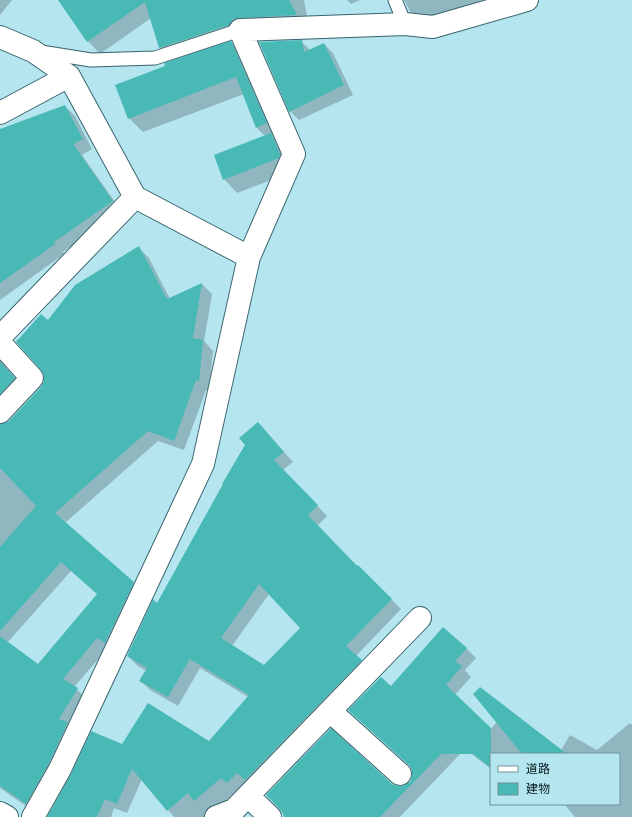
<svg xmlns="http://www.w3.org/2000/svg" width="632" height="817" viewBox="0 0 632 817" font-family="Montserrat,'Noto Sans JP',sans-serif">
<rect width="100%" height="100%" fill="#b5e5ef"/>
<path fill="#0003" fill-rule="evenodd" d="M0,0h12l-12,15z
M66,0h238l5,27 -68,10 -11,4 15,15 47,116 -55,21 -13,-14 41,-43 -9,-9 -12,-33 -101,38 -14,-14 37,-51 8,-6 -14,-13 -9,-30 -51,36 -12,-13z
M347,0h13l-9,4z
M404,0h79l-53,25 -7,-1 -13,-13z
M301,41l9,9 14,-6 9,9 20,42 -54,25 -9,-9z
M65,106l10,10 17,33 -10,6 40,57 -59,40 1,2 -64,46v-168z
M139,248l10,10 21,41 32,-15 10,10 -8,47 9,10 -4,39h-3l-22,60 -26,-9 -93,82 78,70 -35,55 -34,39 13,12 -51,114 -36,-25v-363l10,-4 32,-34 3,-6v-7l-3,-5 -26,-29 1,-1 2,2 29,-19zM71,571l27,23 -60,71 -31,-22z
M0,360l24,28 -24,28z
M258,423l35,39 -10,8 44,46 -10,10 84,83 -45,47 15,15 -151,146h-46l-32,-38 -15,34 -13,-5 -3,9h-63l74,-72 88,-2 38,-46 -48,-29 -22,38 -28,-16 -9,-9 5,-10 -8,-5 -10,-10zM269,594l32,34 -37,38 -32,-20z
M466,648l10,10 -11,12 6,7 -16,18 36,34 16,-20 54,41 9,-15 27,15 33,-27 2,2v92h-57l-11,-13h55v-50h-128v15l-26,-20 -65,68h-117v-4l-16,-18 124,-11 7,3h7l5,-4 3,-7 -2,-9 -62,-57z"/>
<path fill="#48b9b5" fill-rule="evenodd" d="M58,0h231l8,15 -58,3 -6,1 -4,6 -70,23 -14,-46 -58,40z
M302,40l2,12 20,-9 20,42 -55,27 -30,-70z
M231,41l36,82 -11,5 -20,-51 -108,42 -13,-34 50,-19 -1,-3z
M65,105l18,34 -10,5 40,57 -59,41 1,2 -55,39v-154z
M271,133l9,21 -1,4 -56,22 -9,-25z
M139,246l28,53 35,-16 -9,55 10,2 -4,41 -3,-1 -22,61 -26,-10 -93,82 79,69 -29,61 -8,-5 -34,41 15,9 -19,31 9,3 -19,41 -23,41 -26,-18v-150l38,28 59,-70 -36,-32 -61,69v-84l36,-41 -36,-38v-44l9,-3 32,-34 3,-6v-6l-3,-5 -25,-28 25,-28 7,6 27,-35z
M0,362l15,16 -15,16z
M258,422l26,30 -10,8 44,45 -10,10 49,51 1,-1 34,34 -46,47 16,14 -117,120 -8,-7 -10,10 -6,-5 -27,23 -6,-8 -21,18 -35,-42 -15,35 -12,-5 -8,18h-50l24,-43 20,-43 31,13 26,-41 61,38 40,-46 -59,-36 -22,38 -29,-16 8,-13 -20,-12 26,-57 4,4 66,-119h-1l23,-39 -6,-7zM259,584l41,44 -36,37 -43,-27z
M443,627l24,21 -12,13 7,5 -16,19 45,43v40l-18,-14h-32l-61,63h-95l-6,-9 -13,-13 65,-67 61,56 5,2h6l7,-4 2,-6v-6l-3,-5 -61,-55 33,-33 10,9z
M480,687l87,67h-45l-49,-60z"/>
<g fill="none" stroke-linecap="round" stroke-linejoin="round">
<defs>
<path id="service" d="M395,0l10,24
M41,52l50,8 64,-2 85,-28"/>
<path id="minor" d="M0,37l33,14 36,25 66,121 114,60
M0,113l69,-37
M0,337l135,-140
M0,343l32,35 -32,34
M330,711l70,63
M248,796l22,21
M0,813l7,4
M33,817l27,-48 143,-305 46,-207 45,-103 -54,-124 165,-6 28,3 94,-27
M216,817l18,-7 186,-192"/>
</defs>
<use href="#service" stroke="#37646d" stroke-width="15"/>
<use href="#minor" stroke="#37646d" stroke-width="24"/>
<use href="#service" stroke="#fff" stroke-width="13"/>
<use href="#minor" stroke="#fff" stroke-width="22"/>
</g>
<rect x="490" y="753" width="130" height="52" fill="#b5e5ef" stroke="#6f939b"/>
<rect x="498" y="766" width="20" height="6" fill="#ffffff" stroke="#6f939b"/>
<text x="526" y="773" font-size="12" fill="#06191c">道路</text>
<rect x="498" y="783" width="20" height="12" fill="#48b9b5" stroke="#6f939b"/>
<text x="526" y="793" font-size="12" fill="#06191c">建物</text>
</svg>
